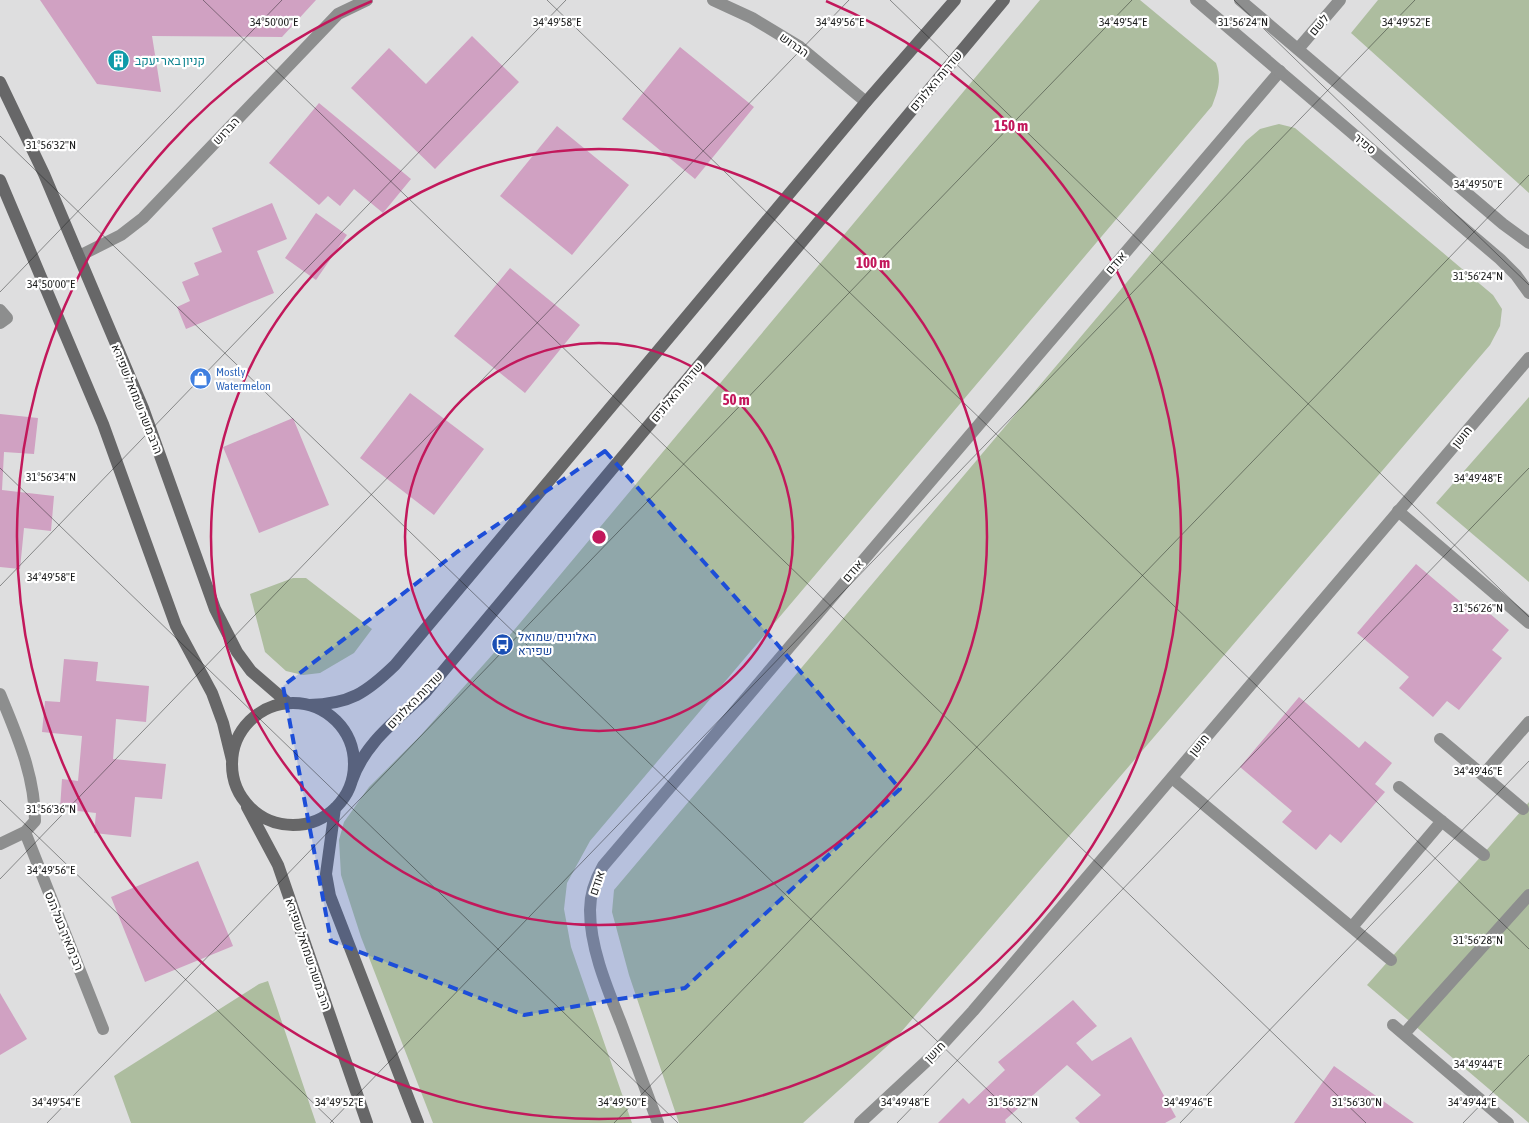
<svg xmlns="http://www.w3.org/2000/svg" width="1529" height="1123" viewBox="0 0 1529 1123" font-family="'Asap Condensed',Heebo,sans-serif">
<rect width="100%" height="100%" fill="#dededf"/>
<path fill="#adbd9f" d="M1040,0h100l76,63c6,17 2,27 -4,43l-622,735 -23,42 -3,26 7,38 61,176h-199l-72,-186 -20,-62 -2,-35 5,-18 25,-35 52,-52 94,-106z
M1378,0h151v193l-178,-160z
M1279,124l16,4 198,167 9,14 -2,17 -10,19 -594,693 -93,85h-124l-50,-148 -17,-63 2,-22 632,-749 14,-12z
M1529,397v185l-93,-79z
M293,578h13l66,51 -18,24 -34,20 -17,2 -17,-4 -21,-19 -15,-58z
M1529,802v321l-162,-138z
M268,981l48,142h-185l-17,-47 145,-92z"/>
<path fill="#d0a1c2" d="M40,0h276l-34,37 -130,-1 9,56 -64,-8z
M472,36l47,46 -84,87 -84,-81 38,-40 37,36z
M680,47l74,60 -59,72 -73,-60z
M319,103l92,76 -28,34 -29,-24 -14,17 -12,-10 -9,9 -50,-42z
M557,126l72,59 -57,70 -72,-59z
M272,203l15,36 -30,12 17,42 -88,36 -9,-22 13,-6 -8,-19 17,-7 -5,-12 28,-11 -10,-24z
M316,213l31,22 -31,45 -31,-22z
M510,268l70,57 -55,68 -71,-57z
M410,393l74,56 -50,66 -74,-57z
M0,414l38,4 -4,36 -30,-2 -2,38 52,6 -3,35 -27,-3 -4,41 -20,-2z
M293,418l36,87 -70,28 -36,-86z
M1416,564l60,51 6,-8 27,23 -17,20 10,8 -43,52 -12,-9 -14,16 -34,-29 10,-11 -52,-44z
M64,659l34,3 -2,19 53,5 -3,36 -30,-3 -3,40 53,5 -4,35 -27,-2 -4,40 -37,-4 2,-20 -36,-4 2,-30 16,2 4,-45 -40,-4 3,-31 15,1z
M1299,697l60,51 6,-7 27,22 -17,21 10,8 -44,51 -11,-9 -14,16 -34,-28 10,-11 -52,-44z
M198,861l35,85 -88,36 -34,-85z
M0,993l27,46 -27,16z
M1073,1000l24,26 -21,17 16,18 39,-24 45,80 -11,6h-85l-5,-5 26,-23 -34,-30 -62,55 1,3h-68l25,-25 6,6 36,-34 -7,-8z
M1334,1066l80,57h-120z"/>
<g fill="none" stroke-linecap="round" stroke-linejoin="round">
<path stroke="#8d8e8e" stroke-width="12" d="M0,310l7,8 -7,5
M1398,511l131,112
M1440,739l83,70
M1483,775l46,-53
M1172,778l219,182
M1399,787l85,68
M1352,927l90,-106"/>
<path stroke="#8d8e8e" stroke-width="12" d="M1393,1025l115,98
M1404,1034l125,-139"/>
<path stroke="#8d8e8e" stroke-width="12" d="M713,0l39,18 48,29 66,55
M1298,49l42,-49
M79,256l42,-21 22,-17 195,-204 29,-14
M0,694c17,41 35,82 35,127l-10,11 -25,12
M25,832l78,197
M658,1123c-12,-33 -25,-67 -37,-100 -14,-35 -31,-75 -31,-113 0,-16 5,-30 13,-44l677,-795
M860,1123l72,-67 41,-45 556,-653"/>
<path stroke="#8d8e8e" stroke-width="12" d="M1196,0l304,259 16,16 13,18
M1240,0l263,224 26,19"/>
<path stroke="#676768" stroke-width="12" d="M0,82l44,92 99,234 72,201 22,43 14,19 37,32
M0,180l103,244 73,202 36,67 11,30 9,37
M232 764a61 61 0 1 1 122 0a61 61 0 1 1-122 0Z
M309,705c41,-1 57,-12 86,-40l471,-563 89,-102
M351,783c13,-40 45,-62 74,-90l579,-693
M247,807l31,58 89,258
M335,808l-9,66 4,22 88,227"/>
</g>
<path fill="#1d4ed8" fill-opacity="0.2" stroke="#1d4ed8" stroke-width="4" stroke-dasharray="10 6" stroke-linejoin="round" d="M605,451l172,193 123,145 -215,199 -161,27 -193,-74 -48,-255 174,-134z"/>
<path fill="none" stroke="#1b1c1c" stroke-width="1" stroke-opacity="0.45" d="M203,0l1163,1123M547,0l982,949M890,0l639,617M1234,0l295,285M0,136l1022,987M0,292l282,-292M0,468l678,655M0,586l566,-586M0,800l334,323M0,879l849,-879M47,1123l1085,-1123M330,1123l1085,-1123M614,1123l915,-948M897,1123l632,-655M1180,1123l349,-362M1463,1123l66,-68"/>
<g fill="none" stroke="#c2185b" stroke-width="2.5">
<circle cx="599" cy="537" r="194"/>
<circle cx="599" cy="537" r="388"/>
<path d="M826 1A582 582 0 1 1 372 1"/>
</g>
<defs>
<symbol id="building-disc" viewBox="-11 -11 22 22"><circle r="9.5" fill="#0f9aa8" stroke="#fff"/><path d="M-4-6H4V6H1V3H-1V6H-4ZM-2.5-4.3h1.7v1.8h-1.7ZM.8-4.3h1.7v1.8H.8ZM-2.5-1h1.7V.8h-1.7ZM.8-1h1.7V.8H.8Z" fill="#fff"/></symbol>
<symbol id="shop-disc" viewBox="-11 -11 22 22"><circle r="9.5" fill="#3f7fe0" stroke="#fff"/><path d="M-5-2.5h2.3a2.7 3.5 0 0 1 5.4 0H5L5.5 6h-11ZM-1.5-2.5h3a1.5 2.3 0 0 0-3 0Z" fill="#fff"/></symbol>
<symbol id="bus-disc" viewBox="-11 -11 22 22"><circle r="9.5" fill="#1a4fb4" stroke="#fff"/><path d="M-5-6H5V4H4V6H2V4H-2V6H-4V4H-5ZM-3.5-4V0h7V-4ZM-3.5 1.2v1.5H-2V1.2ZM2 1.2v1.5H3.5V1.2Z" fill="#fff"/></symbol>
</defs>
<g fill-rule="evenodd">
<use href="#building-disc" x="106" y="48" width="25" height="25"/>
<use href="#shop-disc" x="188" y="366" width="25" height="25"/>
<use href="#bus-disc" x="490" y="632" width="25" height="25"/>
</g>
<g text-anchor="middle" stroke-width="4.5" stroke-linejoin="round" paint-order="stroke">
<g font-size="12" fill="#1b1c1c" stroke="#fff">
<text transform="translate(1319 25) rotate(-50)" y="4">לשם</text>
<text transform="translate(794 45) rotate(35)" y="4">הברוש</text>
<text transform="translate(936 81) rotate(-50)" y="4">שדרות האלונים</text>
<text transform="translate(226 131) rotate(-47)" y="4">הברוש</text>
<text transform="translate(1365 144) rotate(41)" y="4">ספיר</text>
<text transform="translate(1116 263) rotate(-49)" y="4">אודם</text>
<text transform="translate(677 392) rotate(-50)" y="4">שדרות האלונים</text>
<text transform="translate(137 399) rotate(68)" y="4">הרב משה שמואל שפירא</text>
<text transform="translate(1462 437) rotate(-50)" y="4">חושן</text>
<text transform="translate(853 571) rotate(-49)" y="4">אודם</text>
<text transform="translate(415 700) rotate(-46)" y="4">שדרות האלונים</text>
<text transform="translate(1199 745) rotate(-50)" y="4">חושן</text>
<text transform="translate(597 883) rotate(-71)" y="4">אודם</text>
<text transform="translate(64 931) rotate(68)" y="4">רבי מאיר בעל הנס</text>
<text transform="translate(308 954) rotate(71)" y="4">הרב משה שמואל שפירא</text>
<text transform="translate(935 1052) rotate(-45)" y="4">חושן</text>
</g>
<g font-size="12" fill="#0d838f" stroke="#fff" text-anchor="start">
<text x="135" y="65">קניון באר יעקב</text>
</g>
<g font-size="12" fill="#366cbe" stroke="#fff" text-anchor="start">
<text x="216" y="376">Mostly<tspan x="216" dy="14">Watermelon</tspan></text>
</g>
<g font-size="12" fill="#164399" stroke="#fff" text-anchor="start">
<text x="518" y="641">האלונים/שמואל<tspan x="518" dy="14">שפירא</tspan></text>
</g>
</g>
<g font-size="12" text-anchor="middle" fill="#1b1c1c" stroke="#fff" stroke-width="4.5" stroke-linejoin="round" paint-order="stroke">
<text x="1243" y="26">31°56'24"N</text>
<text x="274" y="26">34°50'00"E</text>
<text x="557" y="26">34°49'58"E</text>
<text x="840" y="26">34°49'56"E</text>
<text x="1123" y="26">34°49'54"E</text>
<text x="1406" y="26">34°49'52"E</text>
<text x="51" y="149">31°56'32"N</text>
<text x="1478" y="188">34°49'50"E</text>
<text x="1478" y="280">31°56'24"N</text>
<text x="51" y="288">34°50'00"E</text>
<text x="51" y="481">31°56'34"N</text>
<text x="1478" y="482">34°49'48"E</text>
<text x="51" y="581">34°49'58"E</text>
<text x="1478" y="612">31°56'26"N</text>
<text x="1478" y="775">34°49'46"E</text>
<text x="51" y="813">31°56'36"N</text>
<text x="51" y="874">34°49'56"E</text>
<text x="1478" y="944">31°56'28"N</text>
<text x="1478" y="1068">34°49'44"E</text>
<text x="56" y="1106">34°49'54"E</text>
<text x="339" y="1106">34°49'52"E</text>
<text x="622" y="1106">34°49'50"E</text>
<text x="905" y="1106">34°49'48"E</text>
<text x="1188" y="1106">34°49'46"E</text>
<text x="1472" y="1106">34°49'44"E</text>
<text x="1013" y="1106">31°56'32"N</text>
<text x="1357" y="1106">31°56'30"N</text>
</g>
<circle cx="599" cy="537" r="8" fill="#c2185b" stroke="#fff" stroke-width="2.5"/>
<g font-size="15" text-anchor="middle" font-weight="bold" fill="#c2185b" stroke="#fff" stroke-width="4.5" stroke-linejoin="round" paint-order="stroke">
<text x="1011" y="131">150 m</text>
<text x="873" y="268">100 m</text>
<text x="736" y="405">50 m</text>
</g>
</svg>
